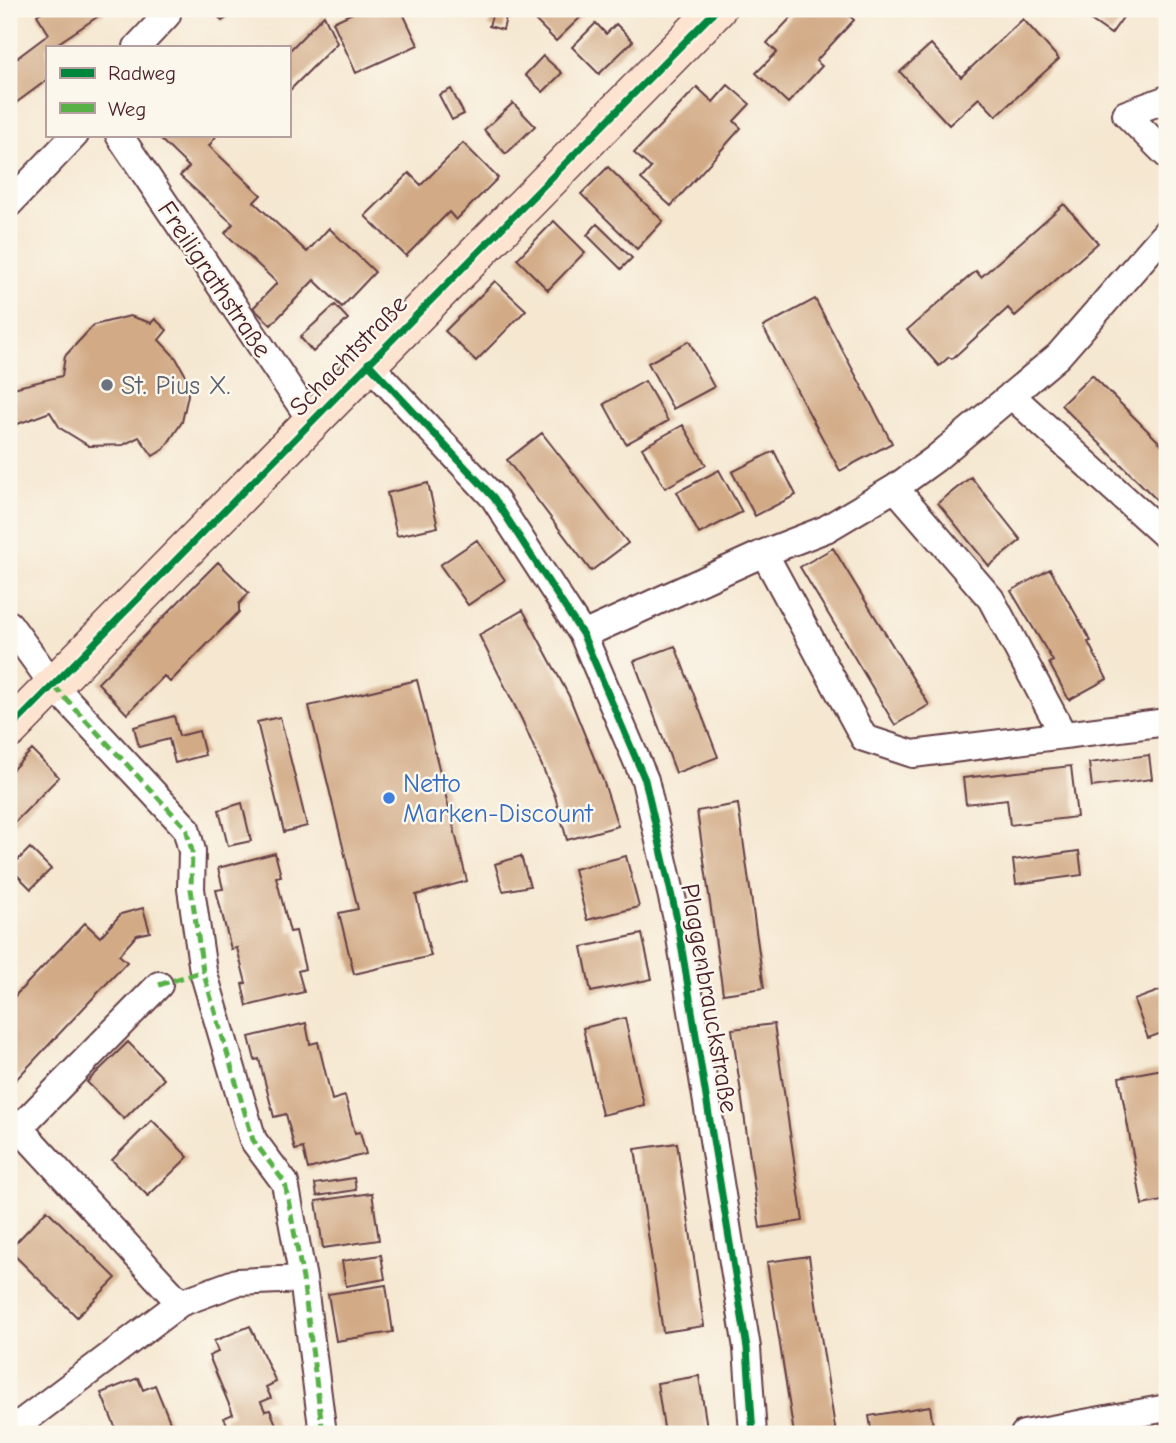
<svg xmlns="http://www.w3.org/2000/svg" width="1176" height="1443" viewBox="0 0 1176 1443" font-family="'Comic Neue',sans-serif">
<rect width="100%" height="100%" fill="#fbf7ec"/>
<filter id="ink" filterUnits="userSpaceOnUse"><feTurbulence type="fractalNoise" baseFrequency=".0143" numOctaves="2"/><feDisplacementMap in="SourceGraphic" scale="14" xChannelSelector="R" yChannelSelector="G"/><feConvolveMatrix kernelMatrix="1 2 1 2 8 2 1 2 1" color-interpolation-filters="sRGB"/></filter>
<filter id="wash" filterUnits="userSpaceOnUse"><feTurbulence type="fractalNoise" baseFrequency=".00686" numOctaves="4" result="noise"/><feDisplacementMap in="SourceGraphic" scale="28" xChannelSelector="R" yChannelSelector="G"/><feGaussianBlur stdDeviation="1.57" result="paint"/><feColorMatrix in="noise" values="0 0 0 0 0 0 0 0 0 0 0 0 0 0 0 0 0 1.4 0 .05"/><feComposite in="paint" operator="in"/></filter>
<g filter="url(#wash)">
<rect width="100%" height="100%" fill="#f5e7d0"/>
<g id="blocks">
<path fill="#d2aa86" d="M46,9h63l-52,35 2,3h-12v33l-38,28v-44l40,-30 -12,-19z
M213,9h26l-17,12z
M361,9h40l17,36 -62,28 -23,-51z
M466,9h42l-5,21 -14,-4 3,-10z
M524,9h65l-33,32z
M799,9h43l12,11 -38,41 6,5 -34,37 -32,-30 21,-21 -10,-9z
M1086,9h43l-18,25 -29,-20z
M324,15l13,28 -48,48v-40z
M1023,19l36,40 -63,57 -17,-18 -30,27 -49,-53 31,-28 30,33z
M596,23l10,11 10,-10 17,17 -34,33 -27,-27z
M543,56l19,17 -19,19 -18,-17z
M728,85l22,19 -16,17 7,7 -70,78 -30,-27 10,-11 -17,-15 63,-66 16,15z
M451,89l13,25 -12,6 -13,-25z
M513,103l22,23 -29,28 -22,-24z
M156,135h61l-8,11 52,49 -7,7 53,50 22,-24 46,44 -33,35 -28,-27 -43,45 -18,-17 24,-25 -52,-50 8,-9 -53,-48 9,-9z
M463,143l35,35 -42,42 -7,-8 -43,44 -41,-40 44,-43 12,12z
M608,167l55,54 -26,28 -56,-55z
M1064,204l34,39 -83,73 -7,-8 -56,51 -3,-2 -10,9 -32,-36 69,-59 5,6z
M554,221l31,31 -37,38 -31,-31z
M597,224l35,34 -11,11 -34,-34z
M495,281l31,29 -50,51 -31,-30z
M815,299l77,144 -52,28 -77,-144z
M335,305l13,14 -35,33 -13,-15z
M130,316l21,7 4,-4 12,11 -8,10 17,18 9,16 3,21 -6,27 -18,27 -11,7 -14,-19 -16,8 -34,1 -29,-18 -10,-16 -35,13 -6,-14v-22l53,-13 3,-20 29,-31z
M689,341l25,46 -41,22 -25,-46z
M1092,375l75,75v60l-106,-105z
M645,381l23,40 -42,23 -22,-40z
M683,425l23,40 -41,23 -23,-40z
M542,433l86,110 -37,28 -84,-111z
M774,451l22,44 -41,21 -23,-44z
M719,470l23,42 -43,22 -22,-42z
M971,477l50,63 -32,26 -51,-63z
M428,483l10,44 -41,9 -10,-43z
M477,540l28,40 -37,25 -28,-40z
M833,548l96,157 -34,20 -95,-158z
M218,562l31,31 -10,11v8l-69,70 -6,-6 -37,38 -29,-31z
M1050,569l41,72 -3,1 19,37 -38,21 -20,-37 4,-2 -42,-70z
M523,610l46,86 34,84 15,46 -51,14 -12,-44 -33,-76 -43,-85z
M675,646l43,111 -42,16 -42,-112z
M417,680l50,201 -51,14 15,61 -77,18 -15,-61 19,-4 -49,-203z
M174,716l5,20 20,-5 6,24 -30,8 -6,-24 -30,8 -5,-20z
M280,717l27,109 -23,6 -27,-110z
M32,750l27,27 -45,46 -5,-5v-45z
M1149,755l3,24 -60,8 -3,-24z
M1071,766l6,51 -67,8 -3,-26 -41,5 -3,-26z
M242,803l9,38 -23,5 -9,-36z
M738,804l26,184 -41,6 -26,-183z
M30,848l21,21 -20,20 -21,-21z
M1079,851l3,24 -66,9 -3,-24z
M275,853l6,23 -5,1 14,55 6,-1 9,38 -7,2 6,21 -57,14 -5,-22 4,-1 -9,-35 -6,1 -15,-59 7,-1 -5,-21z
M521,856l9,30 -27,5 -8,-27z
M626,856l13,51 -52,13 -13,-51z
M143,908l7,24 -13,3 -18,20 8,7 -118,125v-85l76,-79 15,14 21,-23z
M642,934l10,45 -61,13 -9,-45z
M1167,988v43l-19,7 -14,-38z
M625,1018l19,87 -42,10 -19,-87z
M306,1023l4,21 8,-2 14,58 13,-4 10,37 5,-1 6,22 -58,15 -5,-21 -8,2 -9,-36 -12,3 -15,-58 -4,1 -6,-23z
M774,1024l29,197 -43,7 -28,-199z
M128,1042l36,37 -40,40 -37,-37z
M1163,1069l4,23v108l-25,5 -23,-128z
M152,1120l36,37 -40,39 -36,-36z
M677,1143l27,183 -41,6 -28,-183z
M354,1178l2,12 -39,6 -2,-12z
M372,1193l7,47 -56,8 -7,-47z
M47,1210l69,68 -39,39 -68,-67z
M381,1255l4,24 -39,7 -4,-25z
M809,1256l9,61 18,117h-42l-27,-172z
M386,1285l7,47 -57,9 -8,-47z
M250,1326l26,56 -10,5 5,11 -10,4 4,9 5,-1 10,24h-61l-1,-3 11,-3 -5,-10 9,-4 -24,-58 9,-4 -4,-11z
M699,1376l9,58h-43l-8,-51z
M138,1378l5,12 12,-5 18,44 -13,5h-42l-17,-41z
M930,1406l4,27 -62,1 -3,-18z"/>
</g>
</g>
<g filter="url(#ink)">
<use href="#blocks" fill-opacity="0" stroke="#643d44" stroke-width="2"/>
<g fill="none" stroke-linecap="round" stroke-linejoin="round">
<defs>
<path id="street" d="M137,47l30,-32 -3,-6
M1167,99l-41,15 41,41
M119,135l193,287
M9,204l66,-69
M368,363l126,135 89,137 62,145 32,139 70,429 6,86
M1011,395l156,142
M895,488l96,111 72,135
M764,553l100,185 49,16 254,-32
M9,624l45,62 132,142 6,23 -1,38 12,82 50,169 32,43 18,96 20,155
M583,635l181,-82 62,-24 69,-41 40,-29 123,-103 109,-125
M19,1128l140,-143
M9,1139l10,-11 161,175
M9,1432l171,-129 57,-21 66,-3
M1024,1434l143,-26"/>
<path id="secondary" d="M9,730l708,-721"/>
</defs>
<use href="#street" stroke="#643d44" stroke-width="30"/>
<use href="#secondary" stroke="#643d44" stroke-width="40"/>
<use href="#street" stroke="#fff" stroke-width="26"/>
<use href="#secondary" stroke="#fde4d1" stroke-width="37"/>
<path stroke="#57b146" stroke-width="5" stroke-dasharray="10 5" stroke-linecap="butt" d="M54,686l132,142 6,23 -1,38 12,82 50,169 32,43 18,96 20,155
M159,985l44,-14"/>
<defs>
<path id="cycleway" d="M368,363l126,135 89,137 62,145 32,139 70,429 6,86
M9,730l708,-721"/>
</defs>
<use href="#cycleway" stroke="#fbf7ec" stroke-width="11"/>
<use href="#cycleway" stroke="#00873e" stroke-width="7"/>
</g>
</g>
<circle fill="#6b7280" stroke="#fbf7ec" stroke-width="2.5" cx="107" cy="385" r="7"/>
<circle fill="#3f7fe0" stroke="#fbf7ec" stroke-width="2.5" cx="389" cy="798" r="7"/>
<g text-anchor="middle" stroke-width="5" stroke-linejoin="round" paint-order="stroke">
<g font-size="26" fill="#4a1f2b" stroke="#fbf7ec">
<text transform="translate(215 279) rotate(56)" y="9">Freiligrathstraße</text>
<text transform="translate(348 355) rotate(-46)" y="9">Schachtstraße</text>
<text transform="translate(710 998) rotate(80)" y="9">Plaggenbrauckstraße</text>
</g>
<g font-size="26" fill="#5b616d" stroke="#fbf7ec" text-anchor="start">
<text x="121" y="394">St. Pius X.</text>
</g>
<g font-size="26" fill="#366cbe" stroke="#fbf7ec" text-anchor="start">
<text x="403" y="792">Netto<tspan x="403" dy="30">Marken-Discount</tspan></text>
</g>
</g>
<rect width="1176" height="1443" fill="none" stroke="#fbf7ec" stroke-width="35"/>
<rect x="46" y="46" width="245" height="91" fill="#fbf7ec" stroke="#b4a19f" stroke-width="2"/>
<rect x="60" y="68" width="35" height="10" fill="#00873e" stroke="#b4a19f" stroke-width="2"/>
<text x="108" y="80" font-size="21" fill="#4a1f2b">Radweg</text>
<rect x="60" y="103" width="35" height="10" fill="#57b146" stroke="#b4a19f" stroke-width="2"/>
<text x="108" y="116" font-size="21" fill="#4a1f2b">Weg</text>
</svg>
